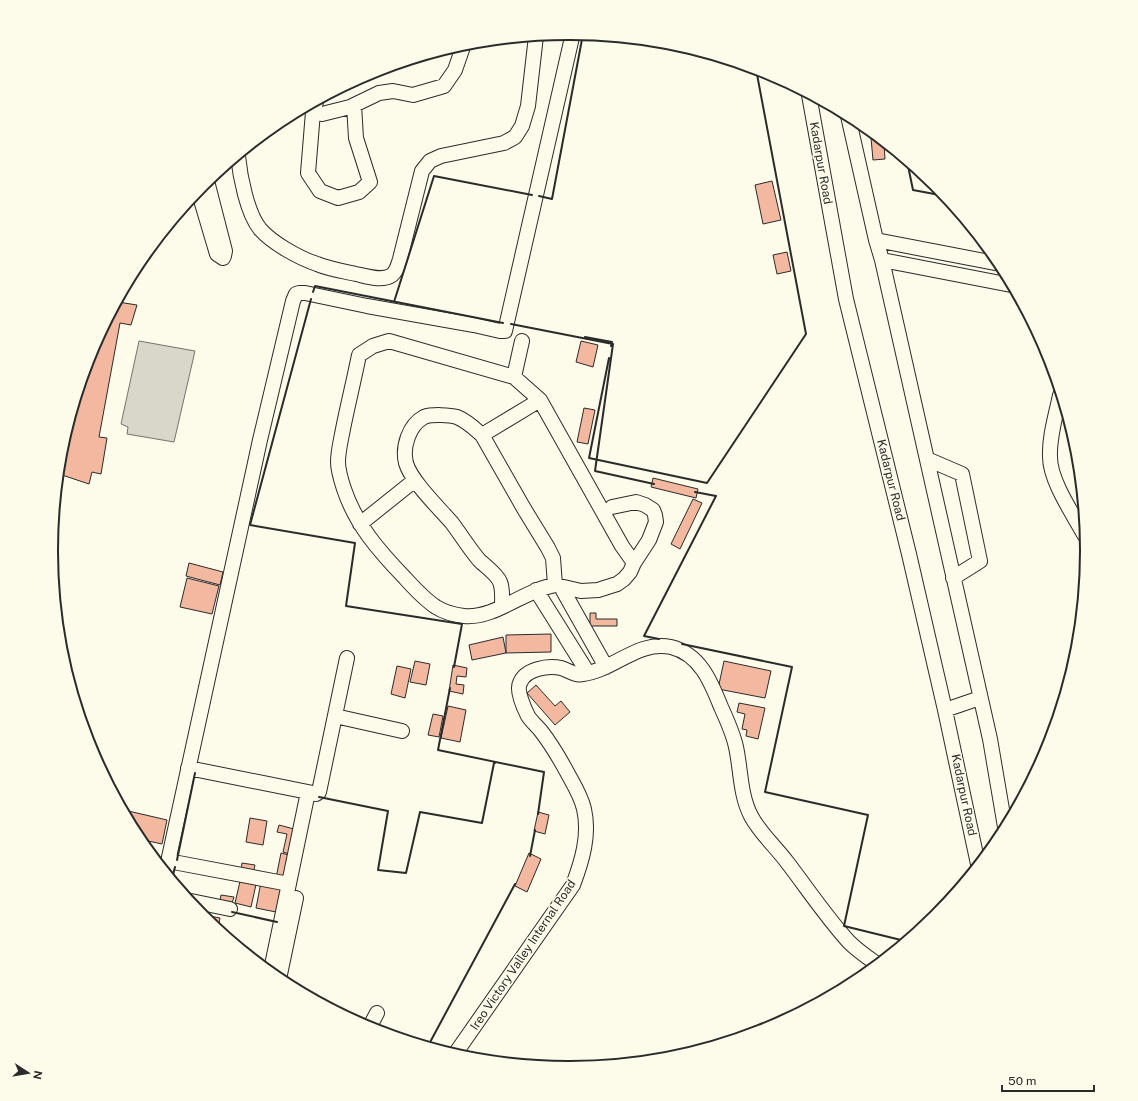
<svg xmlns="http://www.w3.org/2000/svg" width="1138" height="1101" viewBox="0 0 1138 1101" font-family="'Public Sans',sans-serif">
<rect width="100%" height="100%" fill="#fdfbea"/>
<path fill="#d8d7c9" stroke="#74746e" d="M139,341l56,10 -21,91 -47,-8 1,-7 -7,-3z"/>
<path fill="#f2b8a0" stroke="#2b2b2b" d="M878,137l6,6 1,16 -12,1 -2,-22z
M772,181l9,39 -18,4 -8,-39z
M787,252l4,19 -14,3 -4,-19z
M118,302l19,3 -6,20 -11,-2 -21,114 8,1 -6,36 -9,-2 -3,12 -30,-10 2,-25 30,-97z
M581,341l17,4 -5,22 -17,-5z
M584,408l11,2 -7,34 -11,-2z
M653,478l45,11 -2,9 -45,-11z
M693,499l9,4 -22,46 -9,-5z
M189,563l34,9 -3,13 -34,-9z
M187,578l32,8 -7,28 -32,-7z
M590,613h6v6h21v7h-27z
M551,634v18l-45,1v-18z
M503,637l3,16 -34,7 -3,-15z
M415,661l15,3 -4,21 -16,-3z
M724,661l47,10 -6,27 -47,-9z
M453,665l14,3 -1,9 -9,-1 -1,8 8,1 -1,9 -14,-3z
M397,666l14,3 -6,29 -14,-4z
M536,685l19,21 6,-5 9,11 -15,13 -28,-32z
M739,703l26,5 -7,31 -12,-3 1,-6 -5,-1 3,-15 -8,-2z
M448,706l18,4 -6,32 -19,-4z
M433,714l10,2 -4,21 -11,-2z
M124,810l43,10 -5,24 -14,-3 -2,6 -7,-9z
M538,812l11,3 -4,19 -11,-3z
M250,818l17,3 -4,24 -17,-3z
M279,825l15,4 -5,25 -6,-2 4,-18 -10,-2z
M281,853l8,2 -6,24 -7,-1z
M529,853l12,6 -14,33 -12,-6z
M242,863l13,2 -2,9 -12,-3z
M241,877l16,3 -6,27 -16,-4z
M261,882l21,4 -6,26 -20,-4z
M221,895l13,2 -2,6 -12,-2z
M205,915l15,3 -2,11 -14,-12z"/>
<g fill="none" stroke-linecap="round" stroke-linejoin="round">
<defs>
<path id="minor" d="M809,95l37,204 63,255 36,156 33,154
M316,102l-3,10 9,2 28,-7 29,-14 14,-2 20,4 31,-9 11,-16 9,-26
M313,112l-5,61 12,18 18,7 21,-6 11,-10 -14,-44 -2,-33
M848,116l28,124 6,20 108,479 15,88
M238,156c2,20 9,57 22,73 12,14 39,29 57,35 12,5 26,7 39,10 10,2 26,8 36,1 5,-4 6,-10 8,-16l22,-88 8,-10 11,-5 63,-13 11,-6 7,-11 6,-20 8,-70
M198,190l19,64 6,4 1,-2 1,-5 -18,-70
M876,240l124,24
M882,260l129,25
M522,341l-8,36 26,23 82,146 12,17
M1060,395c-4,20 -11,42 -10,62 0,24 23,57 35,79
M482,435l58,-35
M927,459l35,15 18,87 -27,17
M360,524l55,-44
M555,585l26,6 17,-1 19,-6 7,-5 6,-7 4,-9 15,-23 7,-18 -1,-7 -2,-5 -8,-5 -9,-3 -24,5
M561,587l45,80
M536,590l52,83
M502,606c0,-8 1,-17 -2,-24 -3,-8 -15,-16 -21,-22 -10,-12 -18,-25 -27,-37 -13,-15 -41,-42 -46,-60 -4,-16 3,-38 18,-46 8,-3 26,-2 33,0 10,4 17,11 25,18l41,72 25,41 5,10 2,27c-31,5 -60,34 -91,31 -9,-1 -20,-4 -28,-9 -12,-8 -22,-19 -31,-29 -26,-27 -49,-53 -61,-89 -3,-9 -6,-18 -6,-27 0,-11 3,-22 5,-33 5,-25 11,-49 16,-74l14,-9 16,-5 125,36
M945,710l35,-12
M335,716l67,15
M188,768l125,25 3,1 3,-2 28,-134
M168,861l121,23
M166,871l94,-431 33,-139 3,-7 3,-1h6l62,13 107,19 26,6h5l68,-298
M191,901l39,8
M271,970l37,-178
M279,979l17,-81
M369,1028l8,-15
M455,1054l118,-169c9,-24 17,-50 11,-76 -3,-13 -10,-24 -16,-35 -8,-15 -17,-30 -27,-43 -4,-5 -10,-10 -13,-15 -4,-8 -12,-26 -8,-33 5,-14 28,-18 41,-15 7,2 14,8 22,6 31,-4 55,-34 88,-27 29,7 40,35 50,60 6,13 12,26 15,40 5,23 4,48 15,69 9,17 24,30 36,46 20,26 40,56 62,80 9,9 18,15 28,22"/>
</defs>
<use href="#minor" stroke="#2b2b2b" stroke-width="16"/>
<use href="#minor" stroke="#fdfbea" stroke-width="14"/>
<path stroke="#2b2b2b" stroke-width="2" d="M907,161l6,29 32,6
M539,196l13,3 31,-165
M313,292l2,-6 188,37
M311,299l-61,226 105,18 -9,63 116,18 -8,43
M394,302l40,-126 98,19
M511,324l102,20 -18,127 59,13
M585,337l27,5 -1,4
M609,358l-20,100 118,25 99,-149 -50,-265
M659,639l-15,-3 72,-140 -21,-4
M682,644l110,23 -27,125 103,23 -24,111 61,15
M450,688l-12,62 106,22 -6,42
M319,797l69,14 -10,59 28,3 14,-61 62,11 12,-60h1
M530,856l5,-26
M177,860l18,-87
M172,879l3,-12
M232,912l45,10
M428,1046l87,-162"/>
</g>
<g text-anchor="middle" stroke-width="3" stroke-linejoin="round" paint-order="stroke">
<g font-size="12" fill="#2b2b2b" stroke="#fdfbea">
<text transform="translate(821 163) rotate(80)" y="4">Kadarpur Road</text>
<text transform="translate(891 480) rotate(76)" y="4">Kadarpur Road</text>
<text transform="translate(964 795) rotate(78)" y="4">Kadarpur Road</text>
<text transform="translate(523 955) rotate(-56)" y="4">Ireo Victory Valley Internal Road</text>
</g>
</g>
<path d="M0 0H1138V1101H0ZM568 40H570A510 510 0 0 1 1080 550V551A510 510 0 0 1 570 1061H568A510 510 0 0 1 58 551V550A510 510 0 0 1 568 40Z" fill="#fdfbea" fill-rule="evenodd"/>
<path fill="none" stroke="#2b2b2b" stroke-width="2" d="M568 40H570A510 510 0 0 1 1080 550V551A510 510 0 0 1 570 1061H568A510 510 0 0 1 58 551V550A510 510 0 0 1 568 40Z"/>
<g transform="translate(28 1073) rotate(102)" stroke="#fdfbea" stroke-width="3" paint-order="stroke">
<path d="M0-3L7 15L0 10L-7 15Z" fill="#2b2b2b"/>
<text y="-6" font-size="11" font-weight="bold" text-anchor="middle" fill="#2b2b2b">N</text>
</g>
<path d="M1002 1085v6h92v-6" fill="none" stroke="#2b2b2b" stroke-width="2"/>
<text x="1008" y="1085" font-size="12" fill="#2b2b2b" stroke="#fdfbea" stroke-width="3" paint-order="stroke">50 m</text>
</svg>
